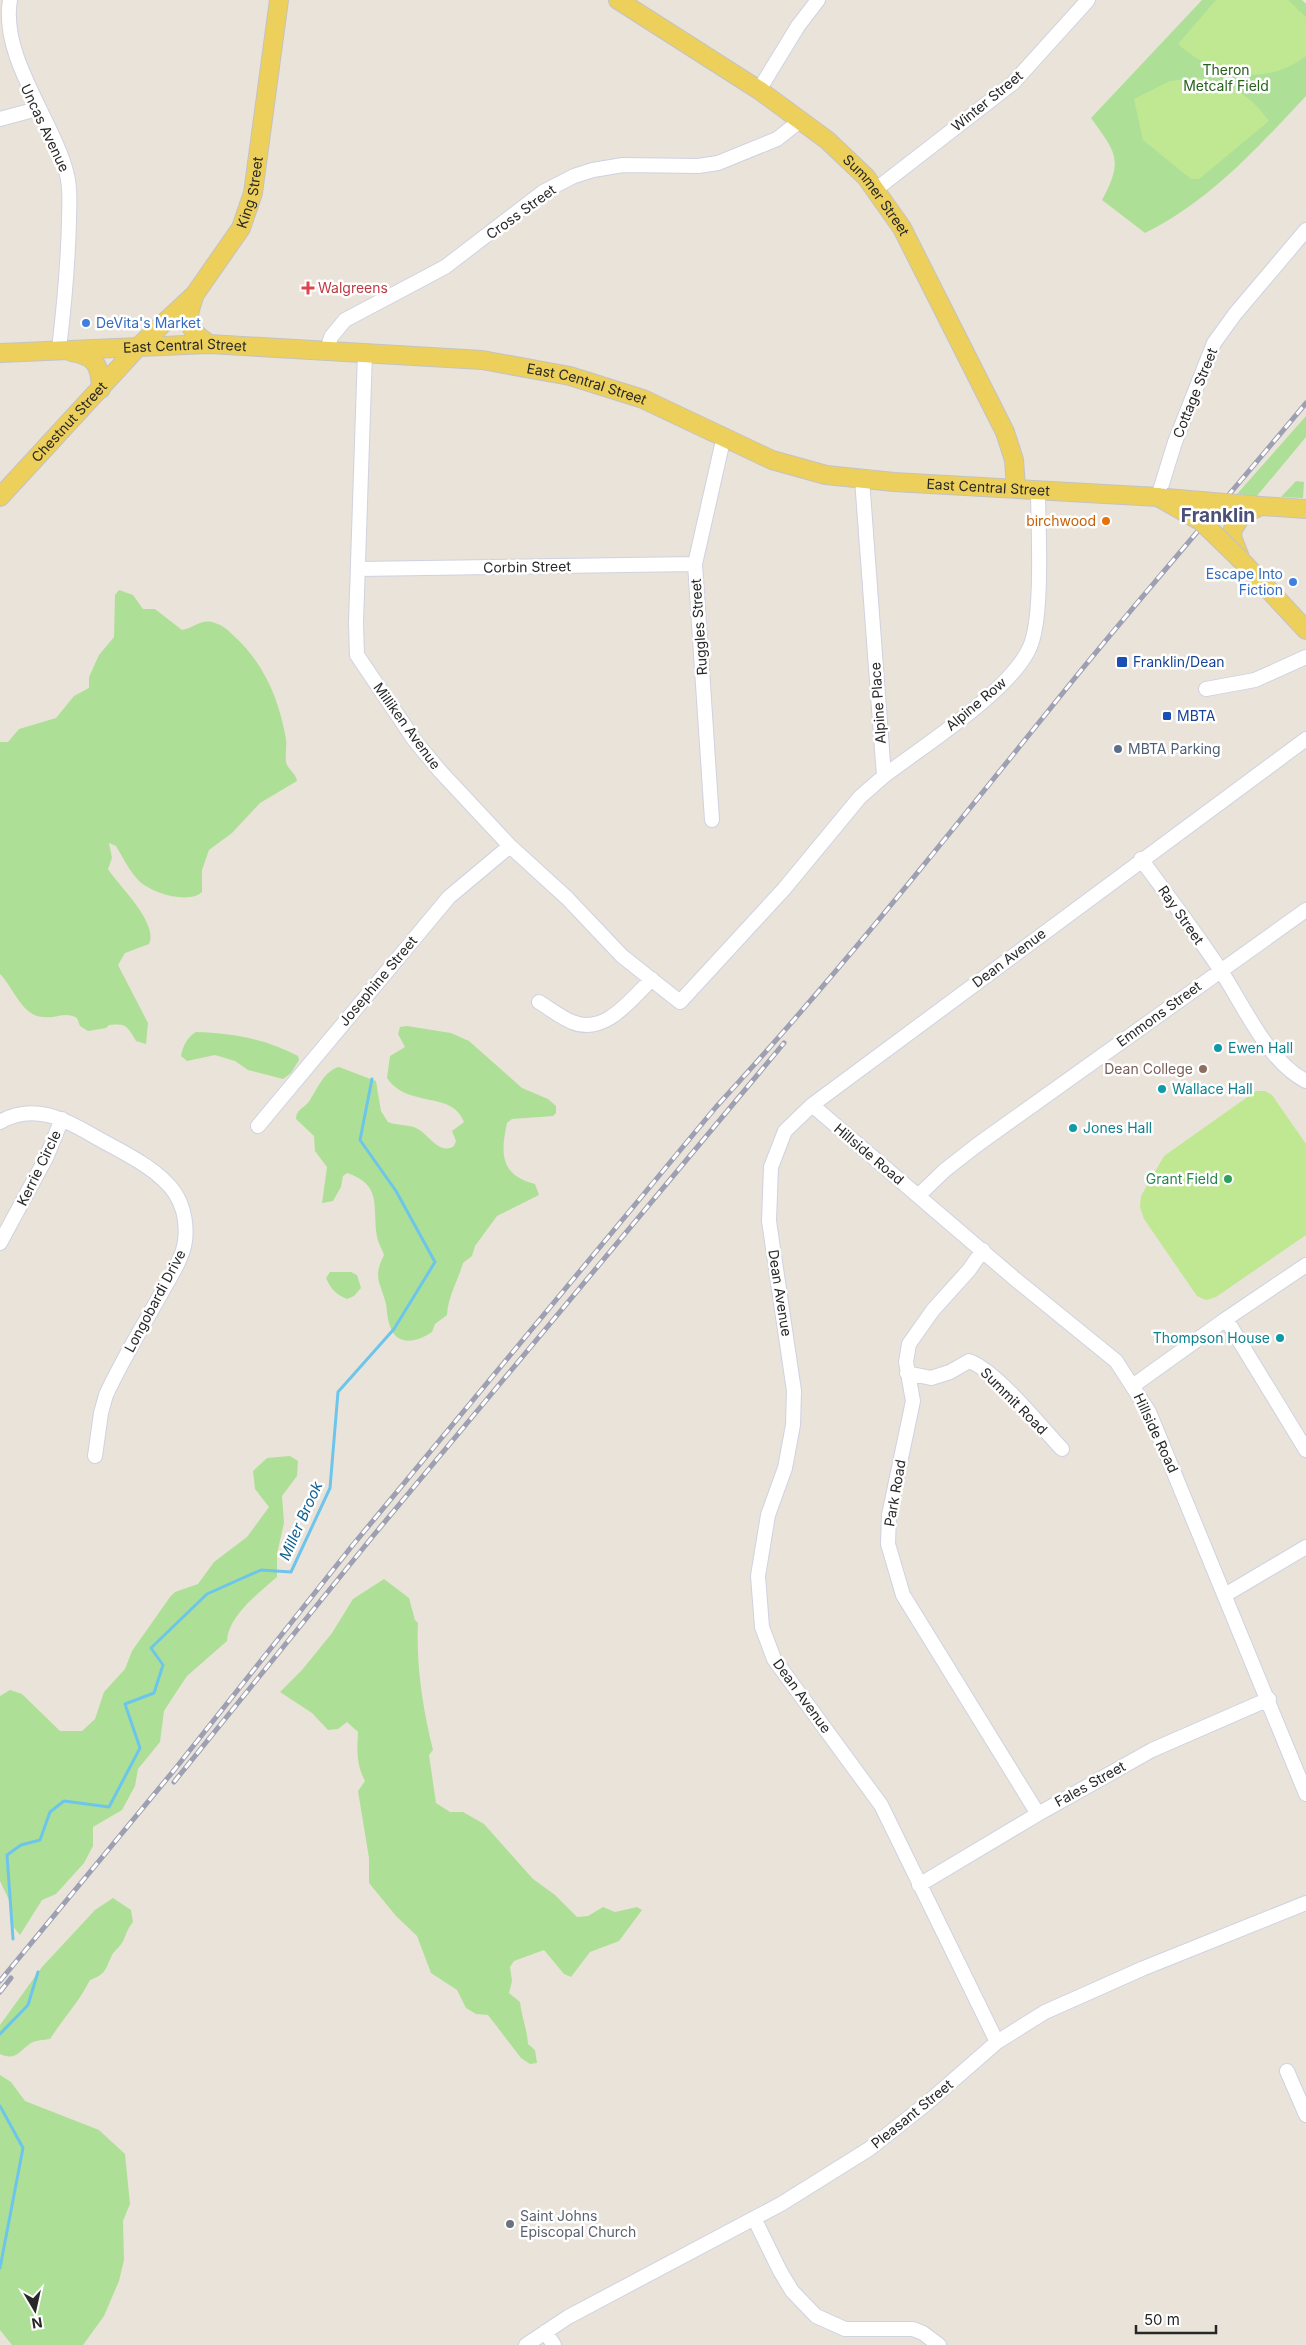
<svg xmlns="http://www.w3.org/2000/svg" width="1306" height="2345" viewBox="0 0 1306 2345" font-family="Inter,sans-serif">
<rect width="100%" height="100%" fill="#eae3d9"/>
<path fill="#ade096" d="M1202,0h100l4,4v92c-49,52 -96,105 -161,137l-43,-33c22,-41 14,-47 -11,-82z
M1306,416v21l-50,60 -19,-3z
M1296,481l8,1 -1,16 -22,-1z
M119,590l14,5 10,14h12l27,21c13,-2 19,-12 33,-7 7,2 13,7 18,12 31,28 46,64 53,104 1,7 -1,15 0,23 2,8 10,11 11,19l-37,22 -28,30 -23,17 -7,20v22c-13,12 -48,2 -62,-10 -10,-10 -17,-24 -24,-36l-7,-3 3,15 -4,11c10,16 51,54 41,75l-24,9 -7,12 30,58 -2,21 -10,-3c-9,-15 -9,-18 -27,-16l-3,3 -18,3 -8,-5 -3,-8c-12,-7 -21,1 -34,-1 -21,-1 -30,-30 -43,-43v-232h8l11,-13 37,-11 18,-22 15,-8v-11l10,-22 15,-18 1,-42z
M407,1026l44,7 18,8 53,47 26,11 8,7v7l-3,3 -41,3 -5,4c-7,32 -6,52 28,61l4,11 -42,21 -22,30 -3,10 -9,7c-5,18 -15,33 -16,52l-12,9 -3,8c-16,11 -37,15 -43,-9 -2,-6 -2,-13 -3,-19 -5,-21 -14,-26 -2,-49 -2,-6 -6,-12 -7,-18 -5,-30 6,-52 -30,-64l-4,3 -2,11 -8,14 -11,2 5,-36 -12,-16 -1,-15 -18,-17c1,-11 9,-11 14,-19 7,-11 15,-30 29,-33l37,14 5,30 7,11c9,4 20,2 28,6 12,5 23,28 38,18l2,-5 -4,-10 12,-9c-12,-32 -56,-13 -77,-44l3,-22 15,-9 -7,-13 2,-7z
M196,1032c36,1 70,7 102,24l1,4 -8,13 -8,6 -35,-9 -13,-9 -20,-6 -28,6 -6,-5c2,-10 6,-19 15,-24z
M330,1272h21l6,3 4,13 -7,8 -7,3c-12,-5 -16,-10 -21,-21z
M290,1456l8,5 -1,15 -15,20 2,27 -7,31v23c-18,16 -48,38 -50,64l-40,35 -12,18 -11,17 -4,31 -22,27 -3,17 -13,24 -29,17v19l-9,17 -28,31 -14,6 -22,35 -9,-11 -1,-22 -10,-21v-185l10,-6 12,4 38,37h22l13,-12 9,-27 21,-23 7,-18 38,-54 5,-5 23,-8 16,-22 33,-25 22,-30 -14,-18 -2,-18 14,-13z
M384,1579l25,19 6,22 3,3c-2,43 5,86 15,127l-4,5 7,48 14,9h13l21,12 49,55 22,16 22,22 11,-1 15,-9 12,5 22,-5 5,3 -23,31 -29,11 -19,25 -7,-3 -20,-24 -30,11 -4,6 2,14 -3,12 11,9c2,16 7,27 8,42l7,6 2,13 -7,1 -9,-6 -33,-43 -12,-1 -10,-6 -9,-18 -26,-17 -14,-37 -21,-20 -27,-33v-25l-11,-67 7,-10c-9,-17 -8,-31 -7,-49l-11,-10 -9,7 -10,1 -16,-17 -32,-21 22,-22 30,-37 21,-34z
M113,1898l18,12 2,12c-5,6 -6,10 -9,17 -2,6 -9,11 -12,16 -7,15 -6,19 -22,25 -11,22 -27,39 -40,59 -6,1 -14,1 -19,4 -13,9 -15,18 -31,11v-29l42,-58 53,-57z
M0,2075l11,7 14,19 74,29 26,24 5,50 -7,17 1,39 -5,21 -15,35 -21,29h-71l-12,-15z"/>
<path fill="#c0e792" d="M1216,0h72l18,17v39c-41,32 -93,20 -128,-12z
M1195,78c35,4 53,15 74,43l-70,58h-8l-48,-39 -9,-41 36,-18z
M1256,1091h9l7,4 34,49v91l-90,62 -10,3 -9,-4 -53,-77 -4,-12 1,-11 23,-40z"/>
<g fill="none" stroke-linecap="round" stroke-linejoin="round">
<path stroke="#6dc5eb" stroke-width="3" d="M13,1939l-6,-84 14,-10 19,-5 10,-28 14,-11 45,6 31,-59 -15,-44 29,-11 9,-28 -12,-17 56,-54 54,-24 30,2 39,-84 8,-96 56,-63 41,-67 -39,-71 -36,-51 12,-61
M0,2034l28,-29 10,-33
M0,2106l23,42 -23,120"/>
<defs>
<path id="minor" d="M10,0c-10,57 44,121 57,175 4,15 2,31 2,46 -1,42 -5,86 -10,128
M759,90l39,-64 20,-26
M0,119l37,-10
M875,190l138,-107 75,-83
M327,350l4,-13 14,-17 100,-53 98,-75 31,-16 19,-6 30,-5 75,1 20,-3 59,-24 23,-18
M365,353l-9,270 1,32 58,86 25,30 70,75 57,52 55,58 58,46 104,-113 76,-92 24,-21 -22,-297
M1158,497l17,-55 39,-99 21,-29 71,-84
M358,569l337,-5
M1206,689l49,-9 51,-23
M884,776c39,-30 125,-84 145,-127 15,-30 9,-123 9,-160
M712,820l-17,-256 29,-128
M1141,859c27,37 55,74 80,112 23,35 47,91 85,110
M539,1002c10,6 21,15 33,20 33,14 59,-23 80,-43
M812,1105l203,174 101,82 33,51 157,382
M0,1122c32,-19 63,-4 92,13 27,16 64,31 83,58 9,14 12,32 10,48 -2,17 -15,36 -23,51 -19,34 -40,68 -56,103l-5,18 -6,43
M258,1126l191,-229 61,-51
M919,1195l26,-25 32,-25 329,-235
M0,1243l46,-85 16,-39
M983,1250l-14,20 -36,40 -24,34 -3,18 7,39 -24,114 -1,29 15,51 135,219
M1226,1319l80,131
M907,1373l24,5 19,-6 19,-11c29,11 70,64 93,88
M1134,1385l92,-66 80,-54
M1225,1595l81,-48
M919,1885l119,-71 114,-64 117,-51
M997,2042l-116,-237 -107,-146 -12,-32 -4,-51 10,-61 17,-47 8,-43 1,-34 -25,-170 2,-54 14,-36 27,-26 494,-366
M1287,2071l19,44
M754,2218l26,53 12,20 24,25 29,13h68l10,4 16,12
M545,2332l9,13
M526,2345l42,-28 213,-113 88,-55 57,-45 71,-62 48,-30 99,-44 162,-65"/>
<g id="major">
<path id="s1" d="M618,0l141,90 68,50 39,37 36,51 103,204 9,28 2,27"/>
<path d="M194,297c-9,24 -7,32 15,47"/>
<path d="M71,352c25,4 29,13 30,37"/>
<path id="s2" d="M0,353l209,-9 273,16 88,16 73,23 129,61 54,15 68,7 264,15"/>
<path id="s3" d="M0,497l139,-151 56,-52 46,-66 12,-35 26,-193"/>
<path d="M1306,509l-45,-3 -19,9 -9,14 -1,8 9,23 65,70"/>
</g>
</defs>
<use href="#minor" stroke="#cfd2e1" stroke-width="16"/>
<use href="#major" stroke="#c3c3c3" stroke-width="20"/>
<use href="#minor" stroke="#fff" stroke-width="14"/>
<use href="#major" stroke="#edd05c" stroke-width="18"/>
<defs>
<path id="rail" d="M174,1782l199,-246 411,-493
M0,1981l175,-212 177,-223 364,-439c129,-140 247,-291 367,-439 73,-89 149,-176 223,-265
M0,1992l11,-14"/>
</defs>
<use href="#rail" stroke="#9d9fb2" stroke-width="5"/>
<use href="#rail" stroke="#fff" stroke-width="3" stroke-dasharray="9" stroke-linecap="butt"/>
<defs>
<path id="major-bridge" d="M1158,497l44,25 39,38
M1166,498l95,8"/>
</defs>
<use href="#major-bridge" stroke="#c3c3c3" stroke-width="20" stroke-linecap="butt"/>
<use href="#major-bridge" stroke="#edd05c" stroke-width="18"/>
</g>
<path fill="#e0444e" stroke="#fff" stroke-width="2" d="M305.5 280.5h5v5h5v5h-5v5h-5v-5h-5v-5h5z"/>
<g fill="#3f7fe0" stroke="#fff" stroke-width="2">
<circle cx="86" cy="323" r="5"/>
<circle cx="1293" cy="582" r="5"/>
</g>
<circle fill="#e8710a" stroke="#fff" stroke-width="2" cx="1106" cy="521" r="5"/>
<g fill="#1a4fb4" stroke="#fff" stroke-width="2">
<rect x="1116" y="656" width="12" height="12" rx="2.5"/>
<rect x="1162" y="711" width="10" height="10" rx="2.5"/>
</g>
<circle fill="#5c6f8a" stroke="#fff" stroke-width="2" cx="1118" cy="749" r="5"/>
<g fill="#0f9aa8" stroke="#fff" stroke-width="2">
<circle cx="1218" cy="1048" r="5"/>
<circle cx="1162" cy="1089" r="5"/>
<circle cx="1073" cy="1128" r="5"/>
<circle cx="1280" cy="1338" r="5"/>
</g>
<circle fill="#8d6e63" stroke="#fff" stroke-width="2" cx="1203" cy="1069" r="5"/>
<circle fill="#2e9e5b" stroke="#fff" stroke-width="2" cx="1228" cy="1179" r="5"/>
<circle fill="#6b7280" stroke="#fff" stroke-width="2" cx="510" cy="2224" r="5"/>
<g text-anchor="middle" stroke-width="5" stroke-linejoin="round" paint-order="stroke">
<g font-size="14" fill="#27621b" stroke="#fff">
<text x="1226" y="75">Theron<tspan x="1226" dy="16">Metcalf Field</tspan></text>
</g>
<g font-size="14" fill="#282828" stroke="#fff">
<text transform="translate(987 101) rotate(-39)" y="5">Winter Street</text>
<text transform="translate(45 128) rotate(65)" y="5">Uncas Avenue</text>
<text dy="5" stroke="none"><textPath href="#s3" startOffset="399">King Street</textPath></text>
<text dy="5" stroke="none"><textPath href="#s1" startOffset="326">Summer Street</textPath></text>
<text transform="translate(521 212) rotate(-36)" y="5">Cross Street</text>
<text dy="5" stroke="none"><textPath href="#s2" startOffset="185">East Central Street</textPath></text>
<text dy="5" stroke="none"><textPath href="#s2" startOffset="590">East Central Street</textPath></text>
<text transform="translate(1195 393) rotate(-68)" y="5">Cottage Street</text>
<text dy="5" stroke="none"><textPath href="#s3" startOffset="102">Chestnut Street</textPath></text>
<text dy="5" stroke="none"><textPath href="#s2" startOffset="1010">East Central Street</textPath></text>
<text transform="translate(527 567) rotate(-1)" y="5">Corbin Street</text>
<text transform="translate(699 627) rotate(-94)" y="5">Ruggles Street</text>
<text transform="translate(878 703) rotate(-94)" y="5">Alpine Place</text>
<text transform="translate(976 704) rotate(-40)" y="5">Alpine Row</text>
<text transform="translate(407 726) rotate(54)" y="5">Milliken Avenue</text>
<text transform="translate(1181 915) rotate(55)" y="5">Ray Street</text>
<text transform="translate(1009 958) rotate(-37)" y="5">Dean Avenue</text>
<text transform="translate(378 981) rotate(-50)" y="5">Josephine Street</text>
<text transform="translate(1159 1014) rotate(-36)" y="5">Emmons Street</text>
<text transform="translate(869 1154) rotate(40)" y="5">Hillside Road</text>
<text transform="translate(39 1168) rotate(-64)" y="5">Kerrie Circle</text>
<text transform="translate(780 1293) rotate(81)" y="5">Dean Avenue</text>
<text transform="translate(155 1301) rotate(-62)" y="5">Longobardi Drive</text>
<text transform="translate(1014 1401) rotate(45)" y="5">Summit Road</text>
<text transform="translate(1156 1433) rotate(65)" y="5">Hillside Road</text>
<text transform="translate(895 1493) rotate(-80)" y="5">Park Road</text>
<text transform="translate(802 1696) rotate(54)" y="5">Dean Avenue</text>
<text transform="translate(1090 1784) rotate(-29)" y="5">Fales Street</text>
<text transform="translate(912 2114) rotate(-39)" y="5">Pleasant Street</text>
</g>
<g font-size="14" fill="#be3a42" stroke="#fff" text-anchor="start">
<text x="318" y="293">Walgreens</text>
</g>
<g font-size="14" fill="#366cbe" stroke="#fff" text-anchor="start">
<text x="96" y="328">DeVita's Market</text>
<text x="1283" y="579" text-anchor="end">Escape Into<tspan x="1283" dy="16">Fiction</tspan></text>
</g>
<g font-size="14" fill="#c56008" stroke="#fff" text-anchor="end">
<text x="1096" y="526">birchwood</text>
</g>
<g font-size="14" fill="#164399" stroke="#fff" text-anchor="start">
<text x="1133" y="667">Franklin/Dean</text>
<text x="1177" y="721">MBTA</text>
</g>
<g font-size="14" fill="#4e5e75" stroke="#fff" text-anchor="start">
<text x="1128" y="754">MBTA Parking</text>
</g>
<g font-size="14" fill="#0d838f" stroke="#fff" text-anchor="start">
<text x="1228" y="1053">Ewen Hall</text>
<text x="1172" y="1094">Wallace Hall</text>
<text x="1083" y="1133">Jones Hall</text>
<text x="1270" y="1343" text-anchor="end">Thompson House</text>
</g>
<g font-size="14" fill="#785e54" stroke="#fff" text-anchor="end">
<text x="1193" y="1074">Dean College</text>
</g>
<g font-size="14" fill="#27864d" stroke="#fff" text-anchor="end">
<text x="1218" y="1184">Grant Field</text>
</g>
<g font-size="14" fill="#5b616d" stroke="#fff" text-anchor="start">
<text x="520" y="2221">Saint Johns<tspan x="520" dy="16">Episcopal Church</tspan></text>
</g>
<g font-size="15" font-style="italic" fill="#106293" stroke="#fff">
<text transform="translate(301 1521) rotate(-66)" y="5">Miller Brook</text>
</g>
<g font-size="19" font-weight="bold" fill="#4a5077" stroke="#fff">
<text x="1218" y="522">Franklin</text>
</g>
</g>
<g transform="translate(35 2310) rotate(171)" stroke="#ffffff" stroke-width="4" paint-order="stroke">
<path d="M0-4L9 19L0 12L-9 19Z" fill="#282828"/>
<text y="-8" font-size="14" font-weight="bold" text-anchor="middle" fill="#282828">N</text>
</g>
<path d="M1136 2325v8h80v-8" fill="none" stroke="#282828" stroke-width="2.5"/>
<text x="1144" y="2325" font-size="15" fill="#282828" stroke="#ffffff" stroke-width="4" paint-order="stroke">50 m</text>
</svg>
